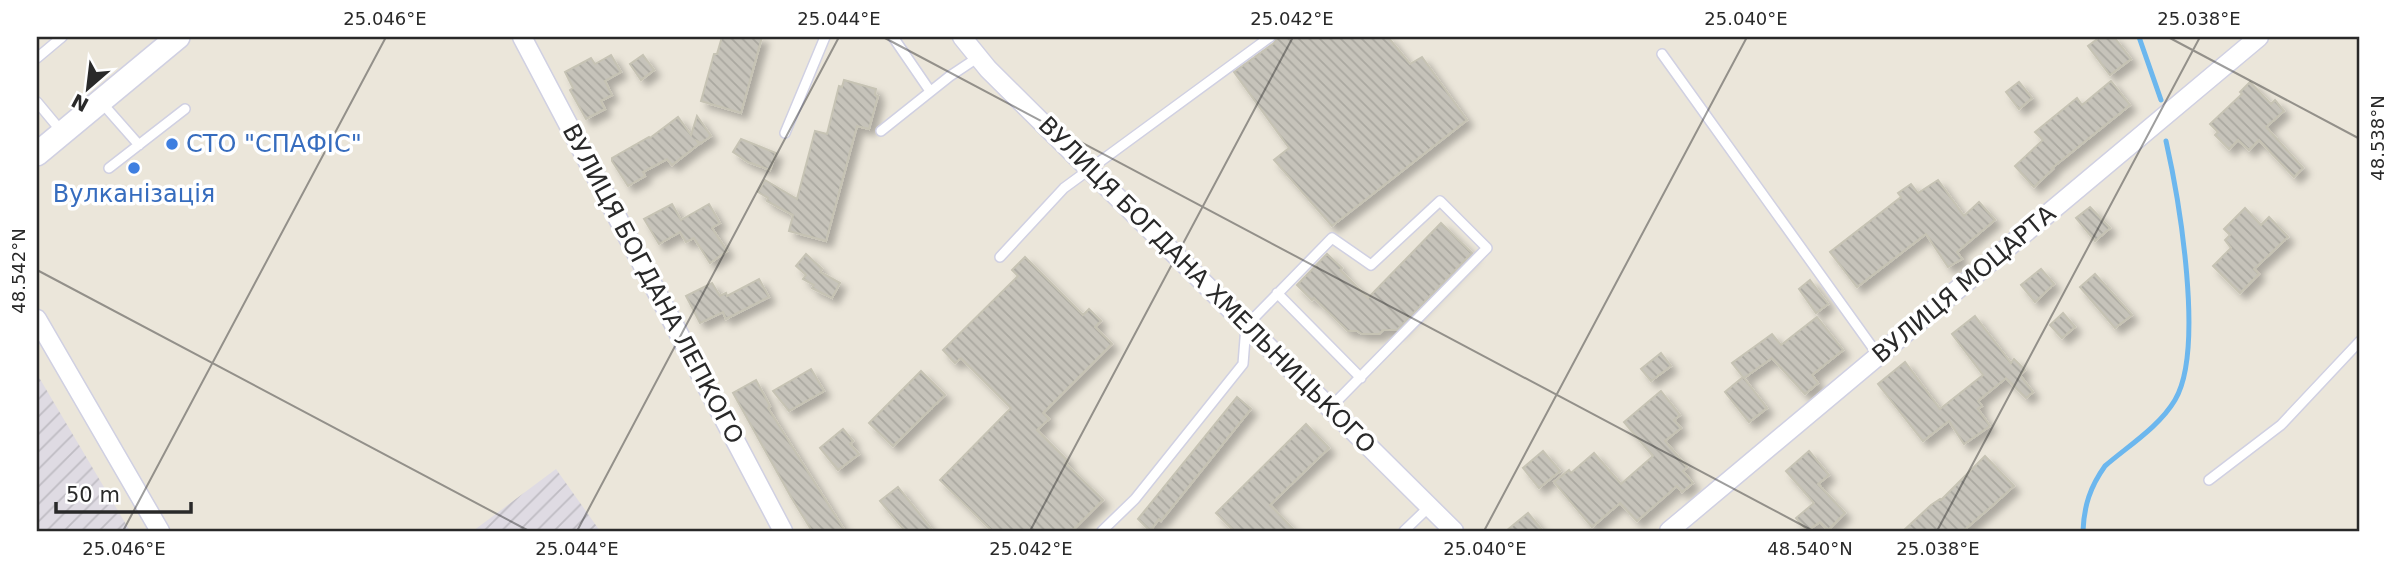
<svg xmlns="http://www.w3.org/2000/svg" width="2397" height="568" viewBox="0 0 2397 568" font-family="'DejaVu Sans',sans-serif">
<defs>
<pattern id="industrial-furrows" width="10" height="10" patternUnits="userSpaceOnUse" patternTransform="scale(1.75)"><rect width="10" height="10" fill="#dfdbe3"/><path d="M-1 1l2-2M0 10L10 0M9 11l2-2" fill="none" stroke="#bfbcc3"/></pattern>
<pattern id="building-back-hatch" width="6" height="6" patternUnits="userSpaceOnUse" patternTransform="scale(1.75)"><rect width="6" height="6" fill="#c6c3ba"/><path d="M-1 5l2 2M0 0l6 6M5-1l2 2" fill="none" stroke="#aaa8a0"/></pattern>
<filter id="shadow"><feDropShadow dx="6" dy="6" stdDeviation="3.5" flood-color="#0004"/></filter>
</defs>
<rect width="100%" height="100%" fill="#ebe6da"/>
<path fill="url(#industrial-furrows)" d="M37,374l93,157h-93z
M556,469l44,62h-127z"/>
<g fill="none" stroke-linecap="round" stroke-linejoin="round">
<path stroke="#6cb7ee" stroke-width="5" d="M2139,37l22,63
M2083,531c1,-25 7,-44 22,-65 23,-20 54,-39 70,-66 30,-50 4,-201 -9,-259"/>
</g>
<path fill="url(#building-back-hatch)" stroke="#c6c3b4" stroke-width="2" filter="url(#shadow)" d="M722,37h40l-21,76 -40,-12 13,-47h3z
M1277,37h111l22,27 12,-7 45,63 -135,106 -58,-66 15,-12 -55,-76 40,-29z
M2100,37h14l17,22 -21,16 -22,-29z
M611,55l10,17 -16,9 7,14 -11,6 4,8 -19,10 -16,-29 3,-2 -8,-16 26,-14 4,6z
M643,55l11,15 -13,10 -11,-16z
M844,80l32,9 -1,6 3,1 -9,33 -12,-3 -31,115 -37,-10 4,-16 -26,-14 1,-3 -10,-6 7,-12 32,19 18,-68 12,3 12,-48 3,1z
M2111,81l19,24 -78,63 1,1 -19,18 -19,-21 28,-26 -8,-8 42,-34 5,7z
M2019,82l13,16 -13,11 -13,-17z
M2250,82l21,22 4,-4 9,11 -18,16 37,41 -9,9 -35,-37 -10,10 -11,-10 -9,9 -14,-14 3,-3 -8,-8 32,-30 -2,-2z
M697,116l14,20 -10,7 -4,-2 2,3 -27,21 -5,-6 -24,13 2,4 -17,10 -16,-25v-3l37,-21 1,1 28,-21 13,18z
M741,139l35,14 -6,17 -22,-8 -15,-10z
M1938,180l26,36 15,-14 16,18 -38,32 5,7 -14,8 -22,-33 -69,53 -27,-35 71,-55 -3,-4 13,-9 7,9z
M672,204l9,16 28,-16 11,19 -8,5 15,23 -17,12 -16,-25 -8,4 -6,-10 -21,12 -15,-25z
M2090,207l20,21 -15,13 -19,-23z
M2245,208l16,17 8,-8 19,20 -34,32 5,5 -19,19 -27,-27 18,-18 -6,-8 5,-5 -6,-6z
M1441,223l31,30 -75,77h-14l-4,4h-17l-5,-3h-9l-34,-33 -2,2 -15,-15 30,-31 15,14 -2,2 28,28z
M806,254l16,15 -2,3 20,11 -8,15 -20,-10 2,-3 -11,-6 3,-4 -10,-9z
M1025,257l58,58 6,-6 12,12 -6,6 17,17 -69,69 6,6 -12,11 31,31 -3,2 38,37 -31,31h-80l-52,-51 71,-72 -50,-50 -6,5 -12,-13 75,-74 -6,-6z
M2041,269l13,15 -19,18 -14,-17z
M2095,274l37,41 -17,13 -35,-41z
M759,279l10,18 -43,22 -3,-7 -23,11 -14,-27 26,-13 8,13 6,-3 1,3z
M1810,280l18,24 -12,9 -17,-24z
M2063,313l12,14 -13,11 -12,-13z
M1975,316l36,47 3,-4 11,11 -5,5 13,17 -7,6 -20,-20 -28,23 4,5 -4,3 12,17 -26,18 -15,-23 -26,20 -45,-57 27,-22 35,47 43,-34 -31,-41z
M1817,317l26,33 -31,25 6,8 -13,11 -33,-36 -28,20 23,30 -18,14 -24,-30 18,-15 -11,-14 40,-29 9,11z
M1661,353l10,13 -20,15 -10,-12z
M811,369l13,22 -35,20 -16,-20z
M921,371l24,24 -52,51 -24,-23z
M756,380l14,26 -2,2 77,123h-33l-21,-34 -58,-104z
M1661,391l19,24 -6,5 7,8 -16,13 22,26 -4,4 10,12 -11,9 -5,-6 -40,35 -17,-18 -28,24 -38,-45 15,-12 2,3 23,-20 27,31 32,-28 -29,-34z
M1237,397l14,12 -90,112 -2,-2 -9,12 -12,-12z
M1306,424l23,24 -59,57 25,26h-61l-18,-18z
M843,429l10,12 -3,3 9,10 -21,16 -18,-22z
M1543,451l17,20 -21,17 -16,-20z
M1809,451l20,24 -11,9 27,29 -17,17 -8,-8 -13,9 -11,-13 18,-15 -28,-32z
M1985,456l29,30 -22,20 -29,25h-60l28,-26 9,-6 1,1z
M898,487l35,44h-28l-25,-30z
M1528,513l15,18h-37z"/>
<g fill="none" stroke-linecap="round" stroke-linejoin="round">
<defs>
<path id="service" d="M893,37l37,54
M1662,54l216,301
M37,58l25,-21
M37,102l25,30
M102,103l37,42
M881,131l69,-55 27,-18
M785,133l40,-96
M109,168l76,-59
M1000,257l64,-69 206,-151
M1277,293l84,85
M2209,480l72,-55 79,-84
M1102,531l33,-32 108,-135 3,-38 86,-88 39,27 69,-64 47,47 -157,160
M1404,531l26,-25"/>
<path id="minor" d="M522,37l261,494
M962,37l26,32 466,462
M37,319l123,212
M1669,531l590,-494"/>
<path id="tertiary" d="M37,154l141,-117"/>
</defs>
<use href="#service" stroke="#d0d0e2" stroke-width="12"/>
<use href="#minor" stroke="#d0d0e2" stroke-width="21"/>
<use href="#tertiary" stroke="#d0d0e2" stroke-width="26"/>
<use href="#service" stroke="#fff" stroke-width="9"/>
<use href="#minor" stroke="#fff" stroke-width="18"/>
<use href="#tertiary" stroke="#fff" stroke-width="23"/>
</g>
<path fill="none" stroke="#292929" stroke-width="2" stroke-opacity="0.45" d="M883,37l930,494M2168,37l192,102M37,270l492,261M123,531l263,-494M577,531l262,-494M1030,531l263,-494M1484,531l263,-494M1937,531l263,-494"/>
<g fill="#3f7fe0" stroke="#fff" stroke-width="2.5">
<circle cx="172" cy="144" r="7"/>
<circle cx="134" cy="168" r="7"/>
</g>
<g text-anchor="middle" stroke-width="7" stroke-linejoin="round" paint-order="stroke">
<g font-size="24" fill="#366cbe" stroke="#fff" text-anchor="start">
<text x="186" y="152">СТО "СПАФІС"</text>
<text x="134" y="202" text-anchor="middle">Вулканізація</text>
</g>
<g font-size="24" fill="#292929" stroke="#fff">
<text transform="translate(653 284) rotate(62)" y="8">ВУЛИЦЯ БОГДАНА ЛЕПКОГО</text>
<text transform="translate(1964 284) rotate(-40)" y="8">ВУЛИЦЯ МОЦАРТА</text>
<text transform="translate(1207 285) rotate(45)" y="8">ВУЛИЦЯ БОГДАНА ХМЕЛЬНИЦЬКОГО</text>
</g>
</g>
<rect width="2397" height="568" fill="none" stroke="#ffffff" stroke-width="77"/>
<g transform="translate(88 88) rotate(208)" stroke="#ffffff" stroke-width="5" paint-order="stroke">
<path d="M0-5L12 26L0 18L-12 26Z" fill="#292929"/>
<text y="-10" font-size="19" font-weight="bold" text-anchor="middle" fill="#292929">N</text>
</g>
<path d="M56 502v10h135v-10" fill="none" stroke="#292929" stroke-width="3.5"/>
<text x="66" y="502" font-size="21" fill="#292929" stroke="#ffffff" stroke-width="5" paint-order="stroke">50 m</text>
<rect x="38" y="38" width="2320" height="492" fill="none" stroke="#292929" stroke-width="2.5"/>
<g font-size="18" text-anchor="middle" fill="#292929">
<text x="385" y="25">25.046°E</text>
<text x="839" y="25">25.044°E</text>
<text x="1292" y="25">25.042°E</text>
<text x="1746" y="25">25.040°E</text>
<text x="2199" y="25">25.038°E</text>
<text transform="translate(2378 138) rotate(-90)" y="6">48.538°N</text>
<text transform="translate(19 271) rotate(-90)" y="6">48.542°N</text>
<text x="124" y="555">25.046°E</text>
<text x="577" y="555">25.044°E</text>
<text x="1031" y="555">25.042°E</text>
<text x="1485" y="555">25.040°E</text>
<text x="1810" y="555">48.540°N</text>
<text x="1938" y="555">25.038°E</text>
</g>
</svg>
